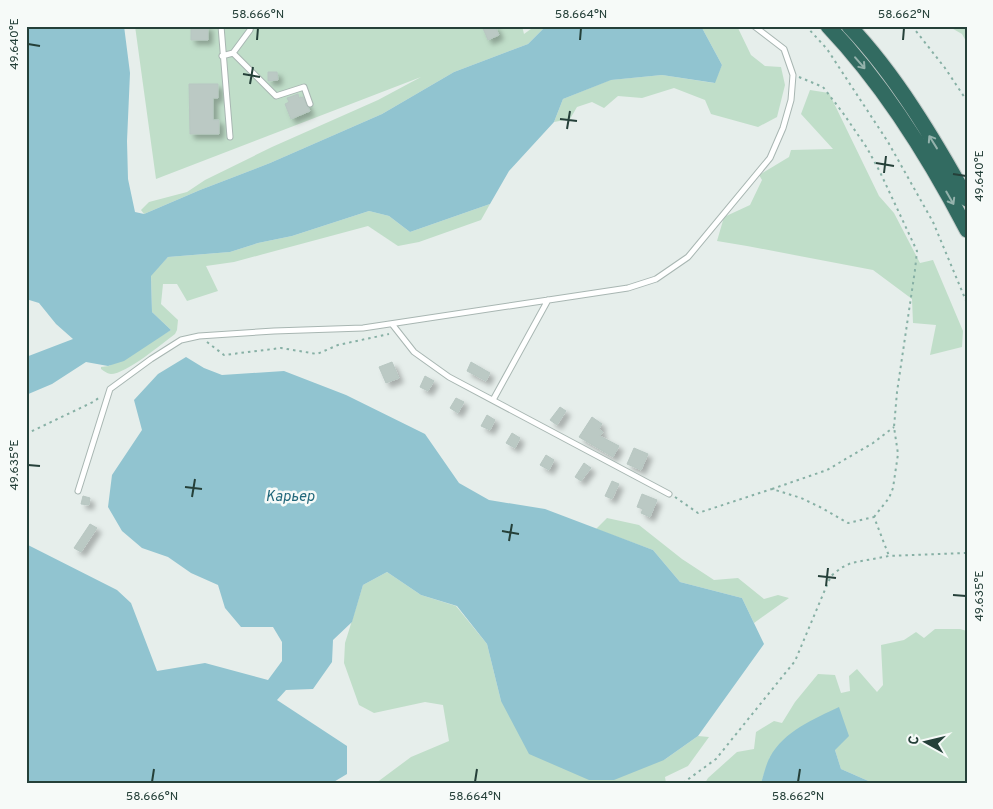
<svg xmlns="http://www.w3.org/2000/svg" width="993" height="809" viewBox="0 0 993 809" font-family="Overpass,sans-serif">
<defs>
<filter id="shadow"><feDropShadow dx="4.5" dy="4.5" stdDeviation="2.5" flood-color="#0004"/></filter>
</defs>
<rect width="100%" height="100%" fill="#e6eeeb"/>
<path fill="#c0dec9" d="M135,26h387l2,8 11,-8h11l-18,18 -74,28 -72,42 -112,49 -70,27 -56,24 -3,-4 8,-8 38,-10 18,-12 67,-33 106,-47 43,-23 -265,102z
M701,26h36l14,29 14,11 16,1 4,18 -8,32 -19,10 -47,-13 -6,-14 -31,-12 -32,10 -24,-2 -14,12 -12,-6 -15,5 -7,12 -16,3 9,-23 47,-19 52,-5 52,8 8,-18z
M948,26h19v17l-5,-9z
M810,90l19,3 50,103 15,17 26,50 13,-3 30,71 -1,16 -32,8 6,-30 -23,-2 -1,-24 -39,-29 -126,-24 -30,-5 7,-24 26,-12 12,-25 -3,-5 30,-18 2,-7 42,-1 -32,-35z
M490,204l-9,16 -62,22 -21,4 -30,-20 -134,36 -28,4 12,25 -31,10 -10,-17h-14l-2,20 17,16 -1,10 -2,4c-12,9 -49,40 -64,40 -3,0 -7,-3 -10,-5v-2l8,-1 62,-36 -19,-18 -1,-37 17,-18 62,-5 28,-9 34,-7 77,-25 20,5 21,16z
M607,518l32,7 43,34 32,21 24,-2 26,21 14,-4 11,3 -35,25 -12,-25 -62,-16 -27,-32 -57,-21z
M387,572l34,23 35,11 31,38 14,57 163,59 34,-24 11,1 -21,29 -23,11 1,6h-290l35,-26 38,-16 -6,-36 -18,-3 -51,11 -15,-8 -15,-42 1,-20 18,-58z
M935,629h25l7,2v152h-94l-32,-14 -6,-19 -65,7 -9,26h-56l3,-5 29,-26 17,-3 2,-17 18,-11 8,2 13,-21 23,-28 17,1 6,18 9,-2 -1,-15 8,-7 20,23 6,-7 -2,-40 23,-5 12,-8 8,6z"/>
<path fill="#91c4d0" d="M26,26h98l6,47 -3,68 1,38 7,33 9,2 56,-24 70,-27 112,-49 72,-42 74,-28 18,-18h155l21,39 -7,18 -53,-8 -51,5 -48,19 -9,23 -45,49 -19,33 -80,28 -21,-16 -20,-5 -77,25 -34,7 -28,9 -62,5 -17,19 1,36 19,18 -47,31 -16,5 -22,-4 -34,22 -26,11v-38l47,-18 -17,-15 -17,-21 -13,-4z
M186,357l18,11 18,7 62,-4 62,24 79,39 34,49 30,17 56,9 108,41 27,32 62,16 22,46 -66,92 -34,24 -50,20h-25l-60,-26 -28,-53 -14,-57 -30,-38 -36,-11 -34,-23 -24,13 -11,37 -19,18 -1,22 -19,27 -27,1 -9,10 70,46v28l-15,9h-306v-239l91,46 14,13 26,68 48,-8 63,17 14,-19v-19l-9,-15h-32l-16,-19 -7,-23 -27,-12 -23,-16 -26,-9 -20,-17 -14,-24 4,-32 30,-45 -8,-30 24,-26z
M839,707l10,29 -14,14 6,19 32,14h-112c3,-9 5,-19 9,-26 14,-26 44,-38 69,-50z"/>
<path fill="#bbc9c4" stroke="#b8c7c2" filter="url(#shadow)" d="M191,26h17v14h-17z
M482,26h13l4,9 -11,5z
M268,72h9l1,8 -10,1z
M189,84h29v14h-5v22h6v14h-29z
M298,94l1,4 4,-1 7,14 -19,8 -6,-15 4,-2 -2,-4z
M392,362l7,16 -13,5 -7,-16z
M471,362l19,11 -4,8 -19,-10z
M425,376l9,5 -6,10 -8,-4z
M456,398l8,4 -6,11 -8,-5z
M560,407l6,4 -9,14 -7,-5z
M487,415l8,5 -5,10 -9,-4z
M592,417l10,7 -3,5 4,3 -3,4 19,10 -6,11 -34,-20z
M512,433l8,5 -5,10 -9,-5z
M634,448l14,6 -7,16 -14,-6z
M546,455l8,5 -5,10 -9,-5z
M584,463l7,5 -10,13 -6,-4z
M612,481l7,3 -7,15 -7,-3z
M642,494l15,6 -7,17 -9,-4 2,-4 -6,-2z
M83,496l7,2 -1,7 -8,-1z
M90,524l7,4 -16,24 -7,-4z"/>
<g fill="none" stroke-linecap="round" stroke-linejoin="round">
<defs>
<path id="lane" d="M221,26l9,111
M233,53l43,43 28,-9 6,17
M222,56l11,-3 17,-23 1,-4
M392,324l22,28 35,25 220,117
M493,400l55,-100
M78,491l32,-102 41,-30 30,-19 18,-4 75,-5 89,-3 265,-40 28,-9 32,-22 82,-99 13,-30 8,-28 2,-25 -9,-26 -30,-23"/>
<path id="highway" d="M828,26c57,60 101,131 139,204
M849,26c46,48 86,115 118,173"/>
</defs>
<use href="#lane" stroke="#a8b6b2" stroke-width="7"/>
<use href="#highway" stroke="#c2cac8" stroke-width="17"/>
<path stroke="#87b0a5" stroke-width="2" stroke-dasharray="2.5 4" stroke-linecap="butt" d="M806,26l21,23 61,93 45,80 34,81
M912,26l33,42 22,33
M799,77l24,10 20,26 24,35 13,24 37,79 -2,19 -18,122 -3,35 4,27 -5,34 -4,10 -15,19
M207,342l17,13 57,-7 36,6 21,-9 51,-11
M26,434l67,-32 7,-5
M772,489l55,-19 46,-27 21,-16
M675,497l23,16 74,-24 29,9 21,10 26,15 26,-6 15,39
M683,783l33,-24 79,-98 32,-76 4,-9 10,-8 10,-5 38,-7 78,-3"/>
<use href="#lane" stroke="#fff" stroke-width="5"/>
<use href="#highway" stroke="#326b61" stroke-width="15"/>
</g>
<defs><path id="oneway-shaft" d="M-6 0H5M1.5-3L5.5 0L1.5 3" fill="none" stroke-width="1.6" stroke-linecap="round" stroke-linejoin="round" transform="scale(1.25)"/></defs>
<g stroke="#94b2ac">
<use href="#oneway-shaft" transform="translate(860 63) rotate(49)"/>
<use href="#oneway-shaft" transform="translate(933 142) rotate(-122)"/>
<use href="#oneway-shaft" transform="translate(950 198) rotate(60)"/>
</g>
<path fill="none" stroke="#254039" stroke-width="2" d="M257,40l1,-12M580,40l1,-12M903,40l1,-12M28,44l12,2M243,74l17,3M250,84l3,-17M560,119l17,2M567,129l3,-18M876,163l18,3M884,173l2,-17M953,174l13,2M28,465l12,1M185,487l17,2M192,497l3,-18M502,531l17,3M509,541l3,-17M818,576l18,2M826,586l2,-18M953,595l13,1M152,782l2,-13M475,782l2,-13M798,782l2,-13"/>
<g text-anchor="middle" stroke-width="5" stroke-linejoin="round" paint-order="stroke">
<g font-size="15" font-style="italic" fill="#21677a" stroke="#f6faf8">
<text x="290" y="501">Карьер</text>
</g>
</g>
<rect width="993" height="809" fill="none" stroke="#f6faf8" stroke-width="55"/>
<g transform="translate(926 742) rotate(278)" stroke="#f6faf8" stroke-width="4" paint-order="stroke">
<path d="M0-4L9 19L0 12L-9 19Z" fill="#254039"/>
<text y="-8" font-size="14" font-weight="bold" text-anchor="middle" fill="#254039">С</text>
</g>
<rect x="28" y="28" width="938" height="754" fill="none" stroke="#254039" stroke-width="2"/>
<g font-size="12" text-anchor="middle" fill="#254039">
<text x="258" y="18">58.666°N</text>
<text x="581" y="18">58.664°N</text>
<text x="904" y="18">58.662°N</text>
<text transform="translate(14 44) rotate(-90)" y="4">49.640°E</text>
<text transform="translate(979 176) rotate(-90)" y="4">49.640°E</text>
<text transform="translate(14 465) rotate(-90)" y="4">49.635°E</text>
<text transform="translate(979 596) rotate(-90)" y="4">49.635°E</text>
<text x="152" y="800">58.666°N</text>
<text x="475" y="800">58.664°N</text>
<text x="798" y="800">58.662°N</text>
</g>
</svg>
